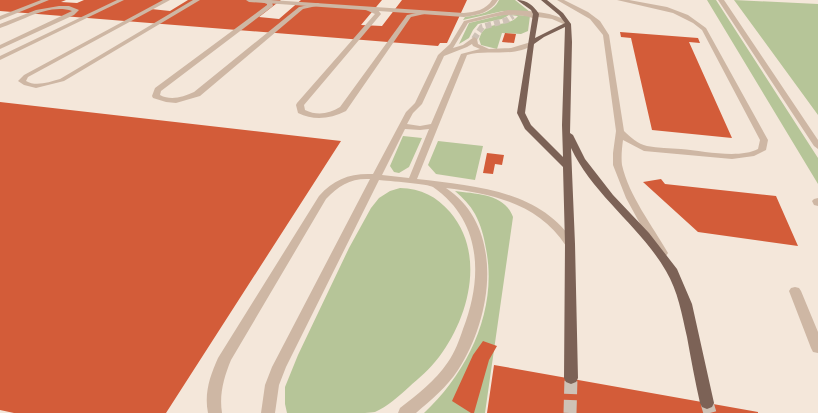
<svg xmlns="http://www.w3.org/2000/svg" width="818" height="413" viewBox="0 0 818 413" font-family="Lato,sans-serif">
<rect width="100%" height="100%" fill="#f4e7da"/>
<path fill="#b6c598" d="M499,0h16l15,12 -27,-1 -40,9 2,-3c13,-2 28,-4 34,-17z
M707,0h9l102,158v26z
M734,0l84,4v111z
M506,14l24,2 -2,15 -7,3 -19,-1 -5,16 -16,-4 -2,-6c1,-2 2,-6 4,-8 7,-9 26,-4 35,-15l-9,-1 -7,4 -24,5 -5,6 -4,8 -10,6 10,-21z
M403,136l19,2 -13,29 -10,6 -5,-1 -4,-6z
M438,141l45,5 -8,34 -39,-6 -8,-9z
M400,188c21,0 37,9 50,24 36,42 19,105 -11,145 -9,12 -20,21 -30,30 -10,9 -22,20 -34,25 -5,1 -15,1 -21,1 -22,0 -44,0 -67,0l-2,-9v-17l13,-32 51,-107 22,-40 8,-10 11,-7z
M455,191c22,3 50,3 58,26l-28,196h-61c44,-41 74,-103 62,-164 -2,-12 -5,-24 -11,-35 -5,-9 -12,-16 -20,-23z"/>
<path fill="#d35c39" d="M0,0h66l-5,2 16,1 7,-3h84l-17,9 19,2 18,-11h93l-22,17 20,2 22,-19h81l-21,25 21,1 20,-26h65l-20,43h-7l-2,3 -438,-35z
M620,32l78,6 2,5 -11,-1 43,96 -80,-8 -21,-92 -10,-1z
M505,33l11,1 -2,9 -12,-1z
M0,102l341,39 -175,272h-152l-14,-3z
M487,153l17,2 -2,10 -7,-1 -2,10 -10,-1z
M661,179l4,5 111,12 22,50 -100,-14 -55,-50z
M483,341l14,5 -8,14 -15,53h-3l-19,-12 21,-46z
M494,365l264,47v1h-271z"/>
<g fill="none" stroke-linecap="round" stroke-linejoin="round">
<path stroke="#cec2b6" stroke-width="6" stroke-dasharray="6 3" stroke-linecap="butt" d="M474,39l8,-12 25,-7 6,-4"/>
<path stroke="#cec2b6" stroke-width="13" stroke-dasharray="13 6" stroke-linecap="butt" d="M707,403l3,10
M570,413l1,-35"/>
<path fill="#ceb7a4" fill-rule="evenodd" d="M41,0h8l-49,20v-4z
M117,0h7l-124,60v-4z
M163,0h7l-142,77 -2,4c10,6 23,1 34,-2l133,-79h7l-136,81 -28,7 -12,-3 -6,-4 6,-6z
M262,0l10,2 1,4 -112,85 -1,4c11,6 23,2 34,-3l105,-85 19,-4 3,2 -18,4 -103,87 -24,7 -10,-1 -13,-4 -1,-2 3,-8 112,-83v-1l-5,-2z
M557,0h7l24,12 12,9 9,14 15,96c6,6 14,13 23,15 11,2 23,2 34,3 22,2 58,10 77,0l2,-9 -58,-110 -9,-7 -20,-10 -56,-13h12l38,7 21,8 18,13 62,112 -2,10 -12,6 -22,3 -88,-8 -21,-11c-1,8 -2,17 -1,25 7,31 30,60 46,88l-2,3h-8l-2,-3 -30,-55 -13,-33v-12l3,-22 -13,-96 -13,-16z
M59,6h10l10,4 -5,5 -74,34v-4l72,-34c-23,-8 -50,10 -72,17v-4l36,-14z
M368,7l10,3 3,4 -77,91 1,5c12,6 24,4 35,-3l67,-92 19,-4 3,2 -18,4 -65,94c-16,8 -32,10 -48,2l-2,-8 1,-2 78,-89 -9,-4 -1,-1z"/>
<path fill="#ceb7a4" fill-rule="evenodd" d="M246,0h25l193,13c11,-1 22,-3 28,-13h6c-8,13 -20,15 -34,17l-215,-15z
M718,0h6l94,140v9l-4,-3z
M508,10c20,1 47,1 63,14l-3,2 -16,-7 -14,-2 -2,2c-27,-9 -41,-2 -68,4l-15,25 10,-3 11,-8 3,2 1,5 11,5 22,-1 20,-6 3,2c-18,14 -46,5 -67,11l-50,124c58,7 124,11 158,65l-1,2h-8c-27,-42 -73,-52 -120,-58 60,40 46,130 12,182 -11,17 -27,30 -42,43h-18l2,-5c17,-13 35,-27 48,-46 7,-10 11,-21 15,-33 20,-51 19,-108 -30,-142 -4,-3 -45,-6 -54,-7l-93,187 -7,18 -4,28h-14l4,-28 7,-18 98,-188c-19,-1 -31,6 -44,20l-95,161c-7,17 -12,34 -9,53h-14c-4,-20 2,-37 10,-55l101,-162c15,-17 31,-23 54,-22l33,-62 9,-9 23,-48 12,-11 14,-23zM472,44l1,2 7,3 -19,5 -30,70 -11,2 -13,-2 6,-11 9,-9 22,-48 23,-9zM405,129l15,1 9,-1 -20,49 -27,-3z
M818,198v8l-4,-1 -2,-4 2,-2z
M795,287l4,1 2,3 17,41v21l-5,-1 -2,-4 -22,-57 2,-3z"/>
<path fill="#7c6256" fill-rule="evenodd" d="M517,0c10,0 17,6 22,14l-4,24 30,-15 -6,-8 -18,-15h6l16,13 8,11 1,18 -2,91 3,2 12,24 28,36 36,38 28,36 15,35 22,99 -2,4 -5,2 -5,-2 -2,-4c-5,-22 -9,-44 -13,-66 -5,-22 -9,-46 -21,-66 -26,-45 -73,-76 -95,-123l4,96 3,134 -2,4 -5,2 -5,-2 -2,-4 1,-134 -2,-77 -38,-38 -8,-16 16,-99 -2,-4zM565,27l-3,98 1,32 -32,-32 -6,-12 9,-69 10,-7z"/>
</g>
</svg>
